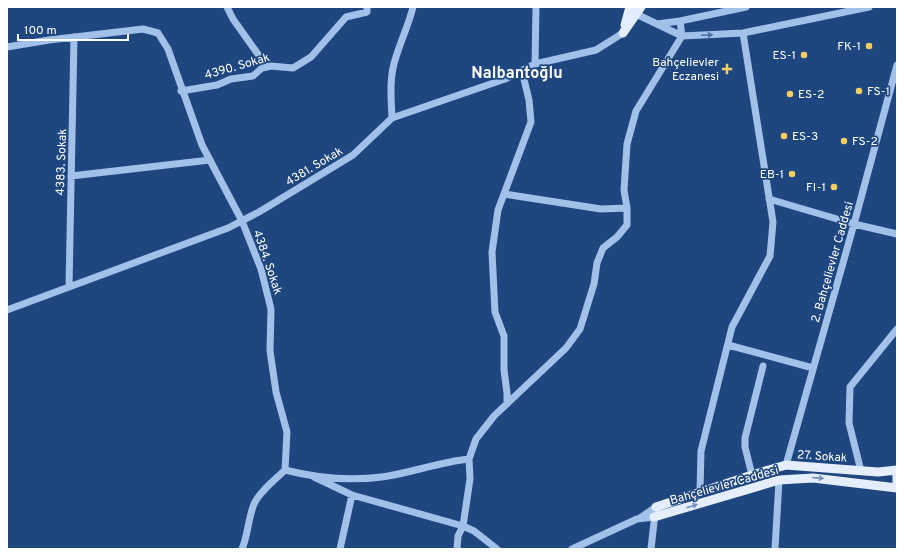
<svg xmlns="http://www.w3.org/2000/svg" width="904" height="556" viewBox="0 0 904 556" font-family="Overpass,sans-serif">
<rect width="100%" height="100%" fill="#1e4780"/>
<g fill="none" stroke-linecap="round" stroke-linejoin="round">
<path stroke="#a2c1e9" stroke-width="7" d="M227,7l6,12 34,48
M633,10l3,4 46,22 61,-3 126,-26
M657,24l23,-3 66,-14
M7,47l42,-7 94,-11 15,4 10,16 34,96 40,76 19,48 10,40 -1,42 6,41 11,40 -2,38c-10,10 -25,21 -31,34 -6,15 -6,31 -12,45
M535,64l1,-57
M181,91l36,-6 14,-6 22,-3 9,-8 9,-2 22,2 18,-11 35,-40 21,-5v-5
M392,118c-1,-21 -3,-41 4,-61 5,-17 13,-33 17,-50
M71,176l139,-16
M504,194l97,15 26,-1
M769,199l85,25 43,10
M69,287l5,-250
M7,310l221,-82 31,-16 94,-57 39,-37 113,-39 30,-15 61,-14 27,-17
M728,345l85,23
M507,404v-11l-3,-23v-34l-9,-24 -3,-60 6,-42 33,-88 -2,-22 -7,-29
M786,465l68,-241 43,-159
M285,470c31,8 65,11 97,7 29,-4 57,-15 87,-18
M861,471l-12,-48 1,-36 47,-58
M752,475l-7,-28v-9l18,-72
M314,477l38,18 111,31 11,5 23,18
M700,492l1,-41 31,-124 38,-71 3,-34 -30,-189
M640,518l16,-11
M340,549l12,-54
M457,549l1,-13 5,-10 7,-47 -1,-20 7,-20 18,-23 72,-68 14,-19 14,-45 3,-21 6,-15 14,-11 10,-12v-17l-3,-18 3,-46 9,-33 46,-75 -2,-15
M572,549l65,-30 17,-2
M651,549l4,-36
M775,549l4,-69"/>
<path stroke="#e5eefe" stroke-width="9" d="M625,25l5,-18
M623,33l18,-26
M897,476v6
M656,507l96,-32 34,-10 92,7 19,-2
M654,517l125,-37 34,-2 84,10"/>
</g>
<defs><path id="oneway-solid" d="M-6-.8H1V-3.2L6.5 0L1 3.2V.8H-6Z"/></defs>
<use fill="#4c72a5" href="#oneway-solid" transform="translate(707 35) rotate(-3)"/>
<g fill="#7892b9">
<use href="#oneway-solid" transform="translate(818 478) rotate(5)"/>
<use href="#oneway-solid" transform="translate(692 506) rotate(-17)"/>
</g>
<g fill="#f8cf61" stroke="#1e4780" stroke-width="1.5">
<circle cx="869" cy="46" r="4"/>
<circle cx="804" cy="55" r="4"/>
<path d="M725 63h4v4h4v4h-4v4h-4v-4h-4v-4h4z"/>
<circle cx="859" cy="91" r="4"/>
<circle cx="790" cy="94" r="4"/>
<circle cx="784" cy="136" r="4"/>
<circle cx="844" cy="141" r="4"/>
<circle cx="792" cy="174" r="4"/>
<circle cx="834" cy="187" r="4"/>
</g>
<g text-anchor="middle" stroke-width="3.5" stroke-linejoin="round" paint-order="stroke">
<g font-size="12" fill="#fff" stroke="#1e4780" text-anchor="end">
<text x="861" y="50">FK-1</text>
<text x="796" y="59">ES-1</text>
<text x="719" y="66">Bahçelievler<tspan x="719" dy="14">Eczanesi</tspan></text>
<text x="867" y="95" text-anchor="start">FS-1</text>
<text x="798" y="98" text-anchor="start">ES-2</text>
<text x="792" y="140" text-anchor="start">ES-3</text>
<text x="852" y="145" text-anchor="start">FS-2</text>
<text x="784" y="178">EB-1</text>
<text x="826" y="191">FI-1</text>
</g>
<g font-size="12" fill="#fff" stroke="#1e4780">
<text transform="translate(237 66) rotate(-16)" y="4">4390. Sokak</text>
<text transform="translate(61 162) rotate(-88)" y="4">4383. Sokak</text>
<text transform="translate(314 166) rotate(-31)" y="4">4381. Sokak</text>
<text transform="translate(268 262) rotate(71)" y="4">4384. Sokak</text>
<text transform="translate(832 262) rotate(-74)" y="4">2. Bahçelievler Caddesi</text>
<text transform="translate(822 456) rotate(4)" y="4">27. Sokak</text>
<text transform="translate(724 485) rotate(-16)" y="4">Bahçelievler Caddesi</text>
</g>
<g font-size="16" font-weight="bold" fill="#fff" stroke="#1e4780">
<text x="517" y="78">Nalbantoğlu</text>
</g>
</g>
<rect width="904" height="556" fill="none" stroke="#ffffff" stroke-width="16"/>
<path d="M18 34v6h110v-6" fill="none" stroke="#ffffff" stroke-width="2"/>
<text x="24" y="34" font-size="12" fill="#ffffff" stroke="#1e4780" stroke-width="3" paint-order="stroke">100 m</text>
</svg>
